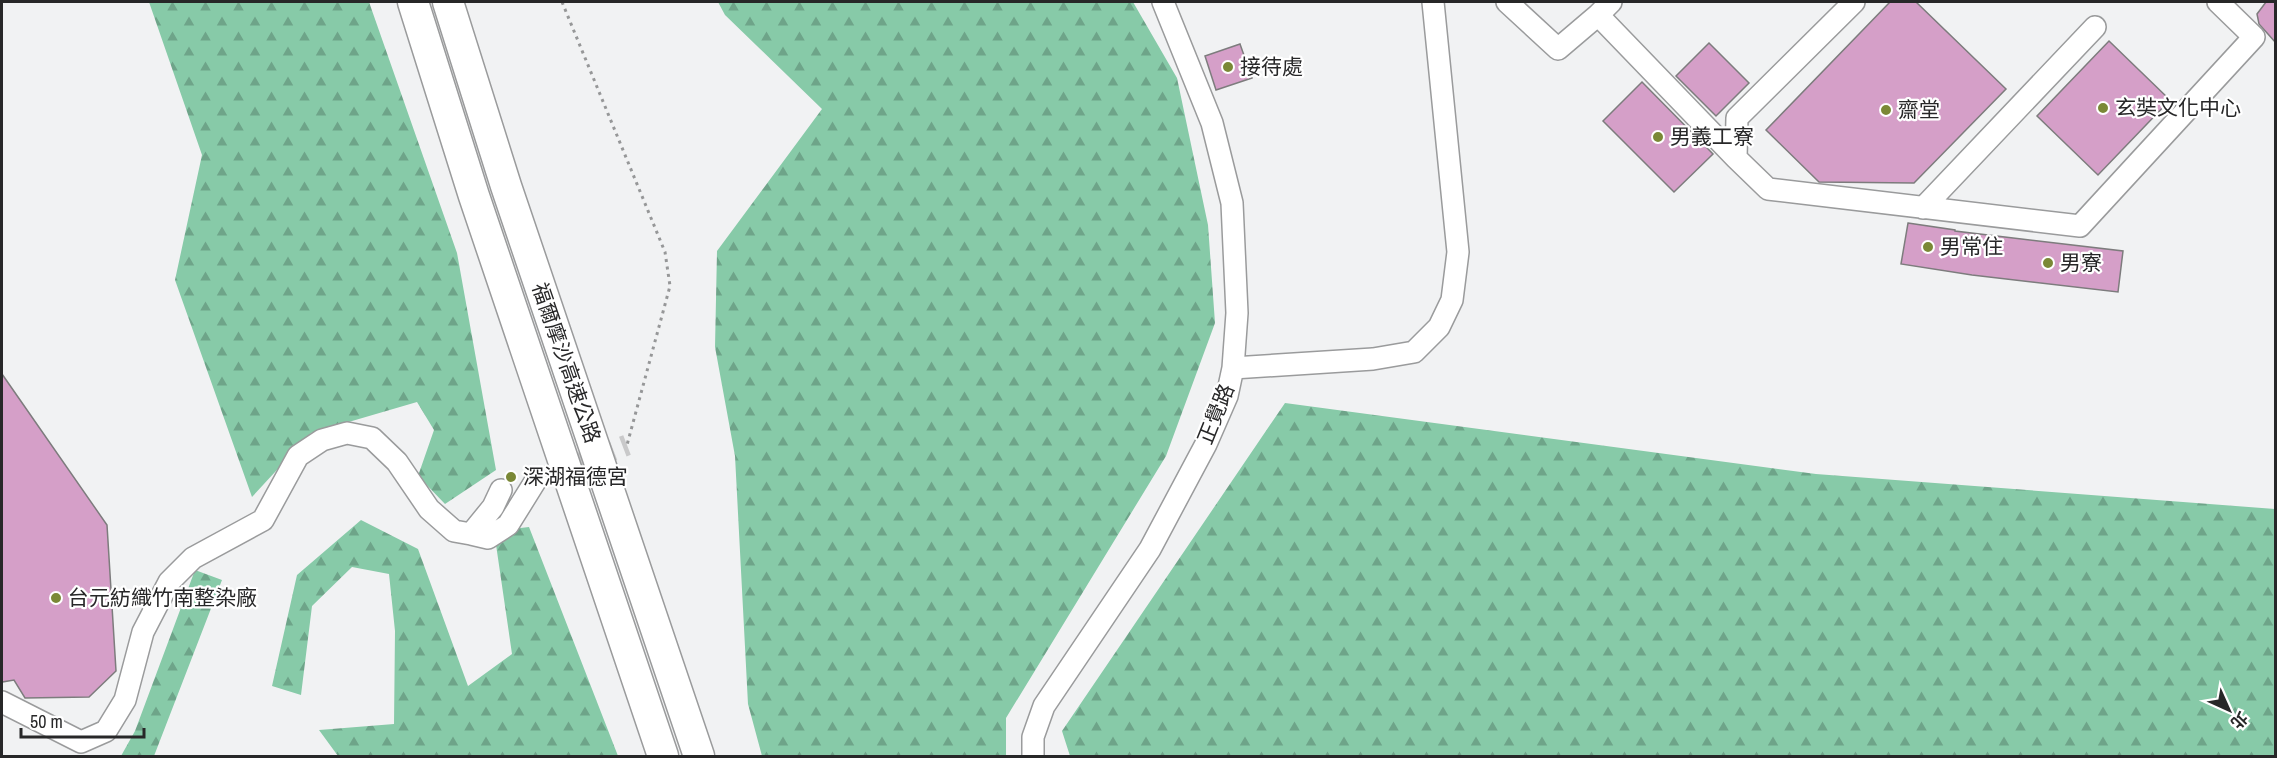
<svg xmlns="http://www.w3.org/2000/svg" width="2277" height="758" viewBox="0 0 2277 758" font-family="'Archivo Narrow','Noto Sans TC',sans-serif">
<defs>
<pattern id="forest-firs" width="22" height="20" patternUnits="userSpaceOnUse" patternTransform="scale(1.5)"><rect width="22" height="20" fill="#87caa8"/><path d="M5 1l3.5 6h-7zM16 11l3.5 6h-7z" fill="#6ea489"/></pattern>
</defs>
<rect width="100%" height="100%" fill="#f1f2f3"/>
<path fill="url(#forest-firs)" d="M149,2h220l88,251 39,217 -51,34 -27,-28 16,-46 -17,-28 -106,31 -59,64 -77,-217 27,-125z
M718,2h415l44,76 31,147 7,98 -49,133 -160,262v38h-244l-14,-52 -13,-248 -20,-109 2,-96 105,-142 -97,-94z
M1285,403l531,71 459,35v247h-1205l-8,-25z
M361,520l57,29 50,137 44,-32 -18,-123 35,-4 89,229h-280l-19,-26 75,-6 1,-93 -6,-57 -37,-7 -40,39 -11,89 -29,-9 25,-111z
M195,570l27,10 -68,176h-33l14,-25z"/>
<path fill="#d59fc8" stroke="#7d7c7d" stroke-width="1.5" d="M1890,2h26l90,87 -92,94 -95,-1 -53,-52z
M2266,2h10v41l-17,-19 -2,-10z
M2109,41l61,59 -72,75 -61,-59z
M1709,43l40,40 -33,33 -40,-40z
M1240,44l12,34 -36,12 -11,-34z
M1642,82l71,72 -39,38 -71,-71z
M1908,223l47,7v1l168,20 -5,41 -146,-17 -71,-11z
M2,374l105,151 9,146 -27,26 -64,1 -11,-18 -12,2z"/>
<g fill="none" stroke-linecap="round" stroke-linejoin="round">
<path stroke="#c9c9ca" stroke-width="21" stroke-dasharray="21 10" stroke-linecap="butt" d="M536,480l91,-35"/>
<defs>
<path id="minor" d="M1507,2l51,47 40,-34 138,143 32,31 312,37 174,-189 -36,-35
M1598,15l13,-13
M1736,158l1,-40 117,-116
M1923,208l172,-181
M1233,368l140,-9 41,-7 25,-25 13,-27 6,-48 -25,-250
M471,534l17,4 20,-13 28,-45
M2,702l79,40 25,-11 19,-31 18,-68 26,-50 24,-24 70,-38 35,-64 24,-16 25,-7 25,5 25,24 32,47 25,22 17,3 22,-27 8,-17
M1033,756v-19l11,-31 106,-157 56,-105 21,-48 6,-28 4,-55 -5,-110 -20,-80 -49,-121"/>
<path id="highway" d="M413,2l61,194 189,560
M448,2l58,184 193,570"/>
</defs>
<use href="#minor" stroke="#9a9b9c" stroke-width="24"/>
<use href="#highway" stroke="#9a9b9c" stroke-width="33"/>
<path stroke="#969798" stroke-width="3" stroke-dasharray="3 4.5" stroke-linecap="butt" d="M562,2l103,250 5,34 -43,159"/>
<use href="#minor" stroke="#fff" stroke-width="21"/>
<use href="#highway" stroke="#fff" stroke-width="30"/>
</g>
<g fill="#7a8836" stroke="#fff" stroke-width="2">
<circle cx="1228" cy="67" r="6"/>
<circle cx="2103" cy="108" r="6"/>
<circle cx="1886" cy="110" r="6"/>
<circle cx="1658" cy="137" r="6"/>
<circle cx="1928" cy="247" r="6"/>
<circle cx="2048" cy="263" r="6"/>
<circle cx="511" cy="477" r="6"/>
<circle cx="56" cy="598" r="6"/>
</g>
<g text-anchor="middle" stroke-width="4.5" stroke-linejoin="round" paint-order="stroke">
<g font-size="21" fill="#272728" stroke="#fff" text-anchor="start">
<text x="1240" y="74">接待處</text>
<text x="2115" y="115">玄奘文化中心</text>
<text x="1898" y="117">齋堂</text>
<text x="1670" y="144">男義工寮</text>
<text x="1940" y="254">男常住</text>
<text x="2060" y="270">男寮</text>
<text x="523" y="484">深湖福德宮</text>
<text x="68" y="605">台元紡織竹南整染廠</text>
</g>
<g font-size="21" fill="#272728" stroke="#fff">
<text transform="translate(566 363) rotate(71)" y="7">福爾摩沙高速公路</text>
<text transform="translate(1216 414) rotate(-68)" y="7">正覺路</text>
</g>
</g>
<rect width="2277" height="758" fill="none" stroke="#272728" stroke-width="6"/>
<g transform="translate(2229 710) rotate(135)" stroke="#ffffff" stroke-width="4.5" paint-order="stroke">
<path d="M0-4.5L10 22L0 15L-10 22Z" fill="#272728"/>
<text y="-9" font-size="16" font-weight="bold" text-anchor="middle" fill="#272728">北</text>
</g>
<path d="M21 728v9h123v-9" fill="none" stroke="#272728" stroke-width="3"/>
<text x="30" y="728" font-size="18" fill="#272728" stroke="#ffffff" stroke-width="4.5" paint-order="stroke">50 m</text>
</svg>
